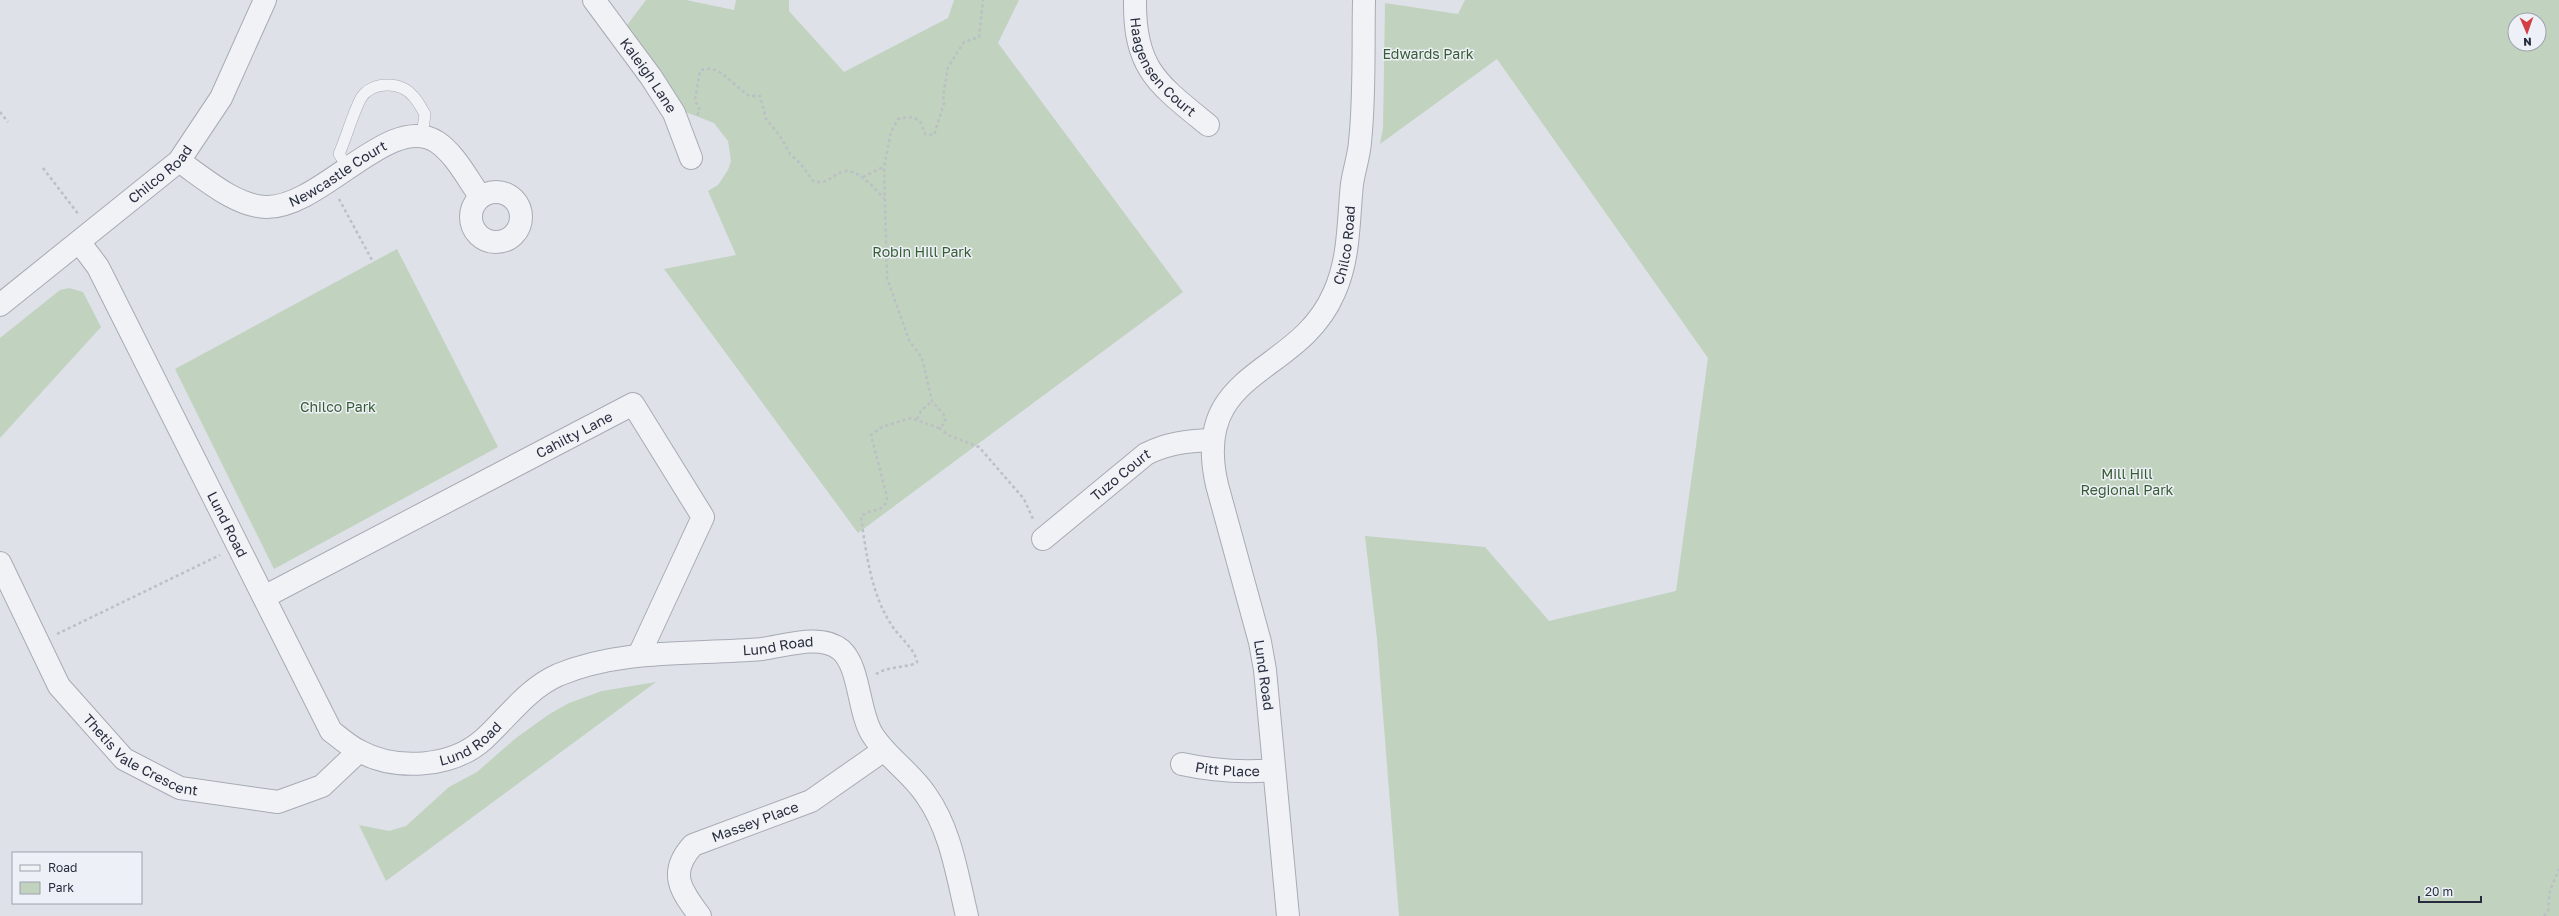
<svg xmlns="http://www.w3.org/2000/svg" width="2559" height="916" viewBox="0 0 2559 916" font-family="'Golos Text',sans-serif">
<rect width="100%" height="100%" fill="#dee1e8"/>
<path fill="#c1d2bf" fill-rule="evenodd" d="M646,0h40l48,10 2,-10h53v11l55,61 104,-54 6,-18h65l-21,43 185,249 -325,241 -194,-264 72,-14 -28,-64 10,-6 10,-15 3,-9 -3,-20 -14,-18 -31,-12 -58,-83z
M1465,0h1094v916h-1160l-22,-277 -12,-103 120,11 64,74 127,-30 32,-233 -211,-299 -117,85 3,-16 2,-125 73,11zM2515,20h24v24h-24z
M397,249l101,198 -224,122 -99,-200z
M69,288l14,4 18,35 -101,111v-100l60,-48z
M656,682l-270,199 -27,-56 30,6 17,-5 43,-39 28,-15 39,-34 32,-23 21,-12 33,-12z"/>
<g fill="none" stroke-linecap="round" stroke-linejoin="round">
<defs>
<path id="service" d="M349,169l-10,-15c8,-18 13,-39 22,-56 11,-17 39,-17 52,-2 5,5 8,12 12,18l-3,22"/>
<g id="minor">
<path id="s1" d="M594,0l57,77 23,36 17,45"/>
<path id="s2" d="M1135,0c-1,69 23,84 73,125"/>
<path id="s3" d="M179,161c25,17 56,45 87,46 56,1 124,-96 171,-65 18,12 30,36 43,54"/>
<circle cx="496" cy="217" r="25"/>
<path id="s4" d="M80,243l18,24 233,464c9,7 18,15 28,20 37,20 93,17 125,-12 24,-22 43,-50 74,-64 64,-27 136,-20 204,-26 23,-3 59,-16 79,1 19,17 17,61 31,84 14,23 39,38 54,61 25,35 31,80 41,121"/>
<path id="s5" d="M0,305l179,-144 42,-63 44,-98"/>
<path id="s6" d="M1043,539l103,-85c22,-11 41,-13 66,-14"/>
<path id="s7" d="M0,563l59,123 65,73 56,29 98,14 44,-16 37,-35"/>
<path id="s8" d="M264,597l369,-193 70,113 -64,138"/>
<path id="s9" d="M1182,764c32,7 60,9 92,6"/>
<path id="s10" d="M700,916c-20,-26 -32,-44 -7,-71l118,-44 73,-51"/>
<path id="s11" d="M1288,916l-23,-246 -5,-28 -43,-157c-27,-117 81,-108 117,-192 16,-35 14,-72 18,-109 2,-14 7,-28 8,-42 5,-47 3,-95 4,-142"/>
</g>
</defs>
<use href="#service" stroke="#a7abb5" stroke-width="12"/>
<use href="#minor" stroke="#a7abb5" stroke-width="24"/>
<path stroke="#bcbfc6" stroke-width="2.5" stroke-dasharray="3 3" stroke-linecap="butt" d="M0,112l8,10
M697,115l3,-4 -5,-11 5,-29c18,-11 37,20 50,25 3,0 7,0 10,0l6,23 14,17 10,18 10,9 13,18c15,4 17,-5 29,-9 15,-6 32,17 42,26
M43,168l36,47
M863,177l20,-10
M339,199l34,63
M917,419l4,-8 11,-10
M939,428l9,7 31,12 45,52 9,20
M57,634l163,-79
M876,674c12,-8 37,-7 41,-12 -1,-12 -20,-27 -26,-38 -20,-30 -25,-72 -30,-107 9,-10 25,-3 26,-20l-16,-62 11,-8 29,-9 28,10 6,-5v-7l-13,-15 -10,-43 -13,-18 -22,-62 -3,-111 7,-35 7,-13c9,-2 14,-3 22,2l5,13 9,1 10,-32 -1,-7 5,-29 16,-25 15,-5 4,-37
M2544,916l4,-5 2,-21 9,-21"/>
<use href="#service" stroke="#f1f2f6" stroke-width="11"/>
<use href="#minor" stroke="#f1f2f6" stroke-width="22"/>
</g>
<g text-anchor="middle" stroke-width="3" stroke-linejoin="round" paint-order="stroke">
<g font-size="14" fill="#365c33" stroke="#edf0f6">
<text x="1428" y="59">Edwards Park</text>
<text x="922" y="257">Robin Hill Park</text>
<text x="338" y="412">Chilco Park</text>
<text x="2127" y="479">Mill Hill<tspan x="2127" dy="16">Regional Park</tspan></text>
</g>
<g font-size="14" fill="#272d3f" stroke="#edf0f6">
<text dy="5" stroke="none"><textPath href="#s2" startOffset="76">Haagensen Court</textPath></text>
<text dy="5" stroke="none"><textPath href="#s1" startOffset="93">Kaleigh Lane</textPath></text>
<text dy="5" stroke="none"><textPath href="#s3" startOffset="180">Newcastle Court</textPath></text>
<text dy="5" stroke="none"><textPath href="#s5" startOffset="207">Chilco Road</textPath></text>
<text dy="5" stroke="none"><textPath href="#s11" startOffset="728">Chilco Road</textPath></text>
<text dy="5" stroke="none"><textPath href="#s8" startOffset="350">Cahilty Lane</textPath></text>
<text dy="5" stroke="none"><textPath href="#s6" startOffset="101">Tuzo Court</textPath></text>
<text dy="5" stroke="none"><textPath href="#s4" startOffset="318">Lund Road</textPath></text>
<text dy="5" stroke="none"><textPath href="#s4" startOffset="1038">Lund Road</textPath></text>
<text transform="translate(1264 675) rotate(82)" y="5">Lund Road</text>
<text dy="5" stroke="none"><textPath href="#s4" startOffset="702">Lund Road</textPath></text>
<text dy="5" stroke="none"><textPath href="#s7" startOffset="246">Thetis Vale Crescent</textPath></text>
<text dy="5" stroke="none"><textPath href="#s9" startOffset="46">Pitt Place</textPath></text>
<text dy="5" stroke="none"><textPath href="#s10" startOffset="147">Massey Place</textPath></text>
</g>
</g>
<rect x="12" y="852" width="130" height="52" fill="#edf0f6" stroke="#9ea2ad"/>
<rect x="20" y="865" width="20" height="6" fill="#f1f2f6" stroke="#9ea2ad"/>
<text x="48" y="872" font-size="12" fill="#272d3f">Road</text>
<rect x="20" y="882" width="20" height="12" fill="#c1d2bf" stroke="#9ea2ad"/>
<text x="48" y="892" font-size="12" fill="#272d3f">Park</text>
<g transform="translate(2527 32) rotate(178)"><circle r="19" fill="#edf0f6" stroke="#9ea2ad"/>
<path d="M0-3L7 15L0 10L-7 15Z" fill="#d23e42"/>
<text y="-6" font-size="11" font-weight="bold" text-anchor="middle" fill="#272d3f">N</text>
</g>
<path d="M2419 896v6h62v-6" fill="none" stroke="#272d3f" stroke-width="2"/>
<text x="2425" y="896" font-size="12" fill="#272d3f" stroke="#edf0f6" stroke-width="3" paint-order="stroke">20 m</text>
</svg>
